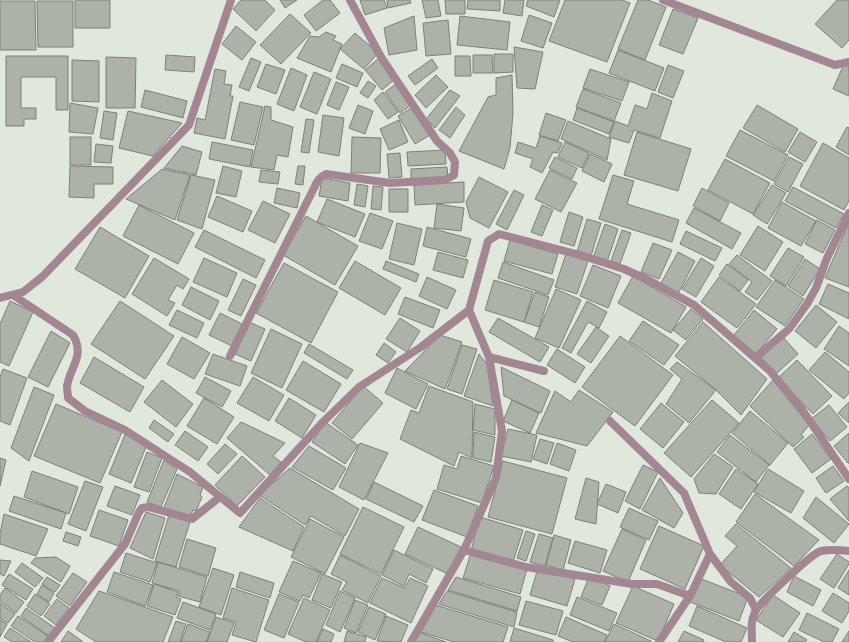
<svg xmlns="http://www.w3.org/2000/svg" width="849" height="642" viewBox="0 0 849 642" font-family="'Zilla Slab',serif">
<rect width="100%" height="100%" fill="#e0e7db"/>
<path fill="#acb2a7" stroke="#7b8176" d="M75,0h35v28h-35z
M241,0h24l10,10 -19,21 -23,-22z
M280,0h17l-12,8z
M323,0h7l10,13 -24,18 -12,-16z
M360,0h24l3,8 -22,7z
M387,0h23l1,3 -23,5z
M422,0h16l3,16 -15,2z
M445,0h20v14h-19z
M468,0h32v11l-33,-2z
M505,0h19l-2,16 -19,-3z
M528,0h32l-6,17 -28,-11z
M565,0h57l8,3 -23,59 -58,-21z
M638,0h10l18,7 -21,53 -27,-11z
M837,0h12v40l-7,8 -27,-24z
M0,1h35l1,49h-36z
M37,1h36v46h-35z
M673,9l25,9 -15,36 -24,-9z
M290,14l21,19 -30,31 -21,-19z
M529,15l23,8 -9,25 -22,-7z
M414,16l3,34 -28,5 -5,-27z
M460,16l50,6 -3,28 -50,-5z
M448,20l3,34 -25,2 -3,-33z
M236,26l20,16 -14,18 -20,-16z
M326,32l10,4 -3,4 9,4 -11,28 -34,-14 13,-22 9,1z
M355,33l23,20 -14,16 -24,-20z
M514,47l29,5 -8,37 -18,-1z
M618,50l46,18 -9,23 -46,-18z
M494,54h19v18l-19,1z
M166,55l29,2 -1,15 -29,-2z
M473,55h19l1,18h-20z
M6,56h62v54h-12v-33h-35v31h15v11h-12v7h-18z
M455,56h15l1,20h-16z
M106,57l30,1 -1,50h-29z
M251,58l10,4 -12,29 -10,-4z
M378,59l17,20 -13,11 -17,-20z
M432,59l6,9 -23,17 -7,-9z
M72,60l27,1v41l-27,-1z
M266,64l19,6 -9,24 -19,-7z
M342,64l21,9 -6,14 -21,-9z
M844,64l5,3v29l-16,-7z
M668,65l16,6 -11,27 -15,-6z
M291,68l16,7 -13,36 -17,-7z
M215,69l11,2 -2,13 8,1 -2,11h3l-8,43 -31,-6 3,-15 8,2z
M590,69l39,13 -7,19 -39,-13z
M314,72l17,7 -14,35 -17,-7z
M436,75l12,12 -22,21 -11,-13z
M512,75l1,38 -3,35 -6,21 -45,-18 29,-54 8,-2v-17z
M368,81l8,5 -8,12 -8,-5z
M336,82l13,5 -10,23 -12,-5z
M396,84l15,21 -11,8 -15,-21z
M583,89l38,14 -7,18 -38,-14z
M145,90l42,11 -4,17 -42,-11z
M450,90l10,6 -25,32 -9,-9z
M383,92l15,20 -10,7 -14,-19z
M652,93l20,8 -12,37 -26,-8 -5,13 -20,-6 6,-16 13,5 7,-21 12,4z
M240,102l23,5 -9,38 -23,-5z
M70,103l28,5 -5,26 -24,-2z
M358,105l15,6 -8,23 -16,-6z
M757,105l41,24 -13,23 -42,-24z
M265,106l6,1v13l22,7 -5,30 -11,-2 -3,15 -23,-3z
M413,107l17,28 -15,9 -17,-28z
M456,107l9,8 -15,23 -11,-8z
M577,108l37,14 -5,12 -36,-14z
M104,111l13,2 -4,27 -13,-2z
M128,111l54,12 -29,33 -34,-8z
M546,113l20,7 -8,21 -19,-6z
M323,115l21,3 -5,38 -21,-4z
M306,119l8,1 -5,33 -8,-1z
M399,120l9,22 -19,8 -9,-21z
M568,121l43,18 -4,21 -46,-21z
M847,127l2,1v27l-13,-8z
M740,130l48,25 -14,26 -48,-25z
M637,132l54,17 -13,42 -54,-16z
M800,132l17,10 -12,20 -17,-10z
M540,136l22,7 -4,10 -5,-1 -11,21 -12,-6 3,-8 -18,-6 3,-11 18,6z
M70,137h21v28h-21z
M352,137l29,1 -1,35h-29z
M212,142l41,8 -3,17 -41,-8z
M565,142l24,11 -7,15 -24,-11z
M823,143l26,15v43l-5,9 -44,-24z
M96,144l17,2 -2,17 -17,-1z
M182,146l20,6 -6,23 -32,-7z
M445,150l1,14 -38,2 -1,-14z
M400,153l2,24 -13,1 -2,-24z
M590,154l22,10 -8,18 -22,-11z
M555,157l22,11 -5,11 -23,-11z
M789,157l14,7 -15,28 -14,-8z
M725,159l45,24 -17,31 -45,-24z
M70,166l43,1v17h-19v14l-25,-1z
M223,166l19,5 -6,26 -20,-4z
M298,166h7l-2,19 -8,-1z
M447,167l1,11 -37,2v-11z
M162,169l28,6 -15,45 -49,-21z
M261,170l19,2 -2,12 -19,-2z
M550,170l27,13 -16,29 -26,-13z
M191,175l24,5 -13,49 -25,-9z
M613,175l21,6 -7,23 52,16 -7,22 -73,-23z
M479,177l29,15 -19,36 -19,-10 -4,-16z
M322,178l28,5 -2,18 -29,-5z
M464,182v20l-49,3 -1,-20z
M357,184l11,2 -3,21 -11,-2z
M772,185l14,8 -19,31 -14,-9z
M373,186l10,1 -2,23 -10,-1z
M793,187l51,27 -8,14 -51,-27z
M277,188l23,5 -3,15 -23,-5z
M702,188l27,15 -9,18 -27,-15z
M389,189h19v23h-19z
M514,190l10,5 -17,35 -11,-6z
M217,196l35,15 -9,21 -35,-15z
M327,199l38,15 -10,23 -38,-15z
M263,201l27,13 -15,29 -27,-13z
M782,202l34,19 -15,25 -33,-18z
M437,204l27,4 -3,23 -27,-3z
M139,205l55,28 -16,31 -55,-28z
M542,205l11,5 -11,26 -11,-4z
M694,208l47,25 -9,16 -46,-26z
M569,212l14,5 -9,29 -14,-4z
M370,213l23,8 -11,28 -23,-8z
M306,216l52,30 -23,39 -52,-30z
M587,219l14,4 -10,33 -14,-4z
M817,220l18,10 -12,23 -18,-9z
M849,222v65l-24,-9z
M397,223l25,6 -8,36 -25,-6z
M605,224l13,5 -11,33 -14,-4z
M758,226l25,16 -18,29 -25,-16z
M100,227l49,29 -24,42 -50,-29z
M427,227l44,12 -5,18 -43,-11z
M204,230l61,30 -9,18 -61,-31z
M622,230l9,3 -11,31 -9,-3z
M686,231l36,17 -7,13 -35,-17z
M510,240l48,14 -6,20 -48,-13z
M653,243l19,7 -13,29 -18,-7z
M788,248l16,9 -18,29 -16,-10z
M438,252l30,8 -5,18 -30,-8z
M678,252l17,9 -17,33 -18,-9z
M566,254l22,7 -11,33 -22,-7z
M737,255l35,26 -15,19 -12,-8 7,-10 -23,-18z
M154,258l35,21 -6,10 -6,-4 -9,15 7,3 -8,13 -35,-22z
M204,258l33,15 -10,24 -34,-15z
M701,258l13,8 -18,31 -14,-8z
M805,259l15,10 -17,27 -15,-10z
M355,261l46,27 -16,27 -46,-27z
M386,261l33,13 -3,8 -33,-13z
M503,262l51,18 -6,15 -50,-17z
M284,263l54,29 -27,51 -55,-30z
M727,264l21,16 -8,11 -21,-16z
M593,265l28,11 -13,32 -28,-12z
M633,276l53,31 -15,26 -53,-30z
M427,277l29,13 -9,19 -28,-13z
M719,277l37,27 -19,24 -36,-26z
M243,279l13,6 -15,31 -13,-6z
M494,280l39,12 -9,30 -39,-12z
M775,280l29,19 -19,27 -29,-19z
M828,284l21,9v26l-30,-15z
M191,287l28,14 -9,19 -28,-15z
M556,289l25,11 -22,48 -24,-10z
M535,292l14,5 -10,30 -15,-5z
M405,297l35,13 -7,18 -35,-14z
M10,301l23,11 -24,54 -9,-4v-38z
M120,301l54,35 -29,43 -54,-35z
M587,301l20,11 -8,16 -11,-6 -17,31 -9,-5z
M816,305l21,17 -21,26 -21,-17z
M691,309l12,10 -17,21 -13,-10z
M177,310l27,13 -7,15 -28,-13z
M754,310l23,19 -21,25 -22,-19z
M220,313l22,11 -10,22 -23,-11z
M400,318l20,13 -13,21 -21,-13z
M498,318l51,29 -9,15 -51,-30z
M643,321l36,24 -15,20 -35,-24z
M249,322l16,7 -14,32 -16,-7z
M703,322l64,57 -26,36 -25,-25 -41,-34z
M839,326l10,7v33l-25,-17z
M596,327l13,9 -18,27 -14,-9z
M271,329l31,15 -20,44 -31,-15z
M51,331l19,12 -22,44 -20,-10z
M440,335l22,7 -17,47 -40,-18z
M620,336l53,39 -38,51 -53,-39z
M182,337l28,16 -16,26 -27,-15z
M783,337l15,17 -22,20 -15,-17z
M384,343l12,9 -8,11 -12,-8z
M309,344l44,26 -6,9 -43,-26z
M462,345l15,4 -15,45 -15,-5z
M557,349l28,18 -10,16 -28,-18z
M825,352l24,20v21l-5,6 -35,-29z
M213,354l34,12 -7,20 -35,-12z
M479,354l8,10 6,42 -29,-10z
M94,357l50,30 -14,25 -50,-29z
M797,360l35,36 -19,18 -35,-36z
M303,361l38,23 -17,28 -38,-22z
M677,362l39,28 -27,33 -23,-19 16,-25 -12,-10z
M501,367l49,24 -9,22 -37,-17z
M397,368l31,16 -12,25 -31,-16z
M3,369l24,9 -17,47 -10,-4v-44z
M205,377l26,14 -9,16 -26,-14z
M253,377l31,18 -15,26 -32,-18z
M162,380l31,24 -17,23 -32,-25z
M773,380l36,45 -8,10 3,2 -11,10 -43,-41z
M363,386l20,17 -31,36 -20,-16z
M429,386l44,16 -1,56 -13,-6 -5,14 -54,-27 11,-29 8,3z
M34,387l20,8 -25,66 -18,-13z
M579,390l34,22 -26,34 -51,-13 19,-42 16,11z
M204,398l30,19 -17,27 -30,-18z
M289,398l27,17 -14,23 -27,-17z
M512,400l27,13 -9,20 -27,-12z
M712,400l27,23 -48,54 -27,-24z
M849,402v21l-11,-10z
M661,403l23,19 -21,26 -23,-19z
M56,404l66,28 -22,51 -66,-27z
M475,404l20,5v26l-22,-5z
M829,405l18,22 -17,14 -19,-22z
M750,411l38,32 -18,22 -38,-32z
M154,420l20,14 -6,8 -19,-14z
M241,422l44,21 -12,13 8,6 -11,13 -43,-37z
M325,422l33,23 -13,19 -33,-22z
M508,429l29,6 -6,27 -30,-6z
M185,431l23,16 -10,14 -23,-16z
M126,432l20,15 -15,36 -22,-9z
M474,432l21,5 -4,25 -18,-4z
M849,433v30h-1l-14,-17z
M812,434l19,25 -19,14 -18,-24z
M730,435l39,30 -13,17 -39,-30z
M540,439l14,4 -7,21 -14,-5z
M360,443l28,10 -24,47 -25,-13z
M557,443l19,7 -7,21 -19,-7z
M225,444l12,10 -19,20 -11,-10z
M309,446l37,22 -13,22 -41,-23z
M147,452l15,6 -13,34 -15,-5z
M714,454l19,13 -17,27 -17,-1 -5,-14z
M242,456l23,21 -28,29 -22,-21z
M461,456l33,10 -12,37 -45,-14 7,-24 13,4z
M0,458l6,2 -6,26z
M164,460l13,9 -16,38 -14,-5z
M503,461l64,17 -15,56 -64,-17z
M643,465l15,7 -18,37 -15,-8z
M833,466l11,15 -18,12 -10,-15z
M290,468l69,41 -14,27 -34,-20 -6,9 -46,-30z
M736,469l22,15 -17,25 -22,-15z
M768,469l36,22 -13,22 -37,-21z
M32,471l46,16 -9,27 -45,-17z
M177,474l26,13 -3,8 2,2 -6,14 -3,-1 -3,7 -27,-7z
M586,478l13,4 -3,42 -21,-5z
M660,478l23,35 -9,15 -32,-18z
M85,481l18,6 -17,44 -18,-7z
M374,482l49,24 -9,16 -48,-23z
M606,484l20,8 -8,21 -21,-9z
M115,486l25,9 -8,20 -25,-9z
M847,486l2,2v33l-19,-22z
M434,490l44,16 -11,31 -45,-17z
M755,494l64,46 -25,26 -58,-44z
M14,496l52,17 -5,16 -52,-18z
M816,497l33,27 -15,19 -31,-25z
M260,498l44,29 -11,24 -54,-24z
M363,507l41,20 -23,47 -41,-20z
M629,508l29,13 -9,19 -29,-13z
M99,510l29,10 -9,26 -29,-10z
M146,512l19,6 -12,41 -23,-11z
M4,514l44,15 -12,27 -36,-12v-10z
M169,515l21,7 -14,45 -21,-6z
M480,517l43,13 -10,32 -42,-12z
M310,519l34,18 -19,37 -34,-17z
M736,524l55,44 -32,29 -39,-32 17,-19 -12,-10z
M659,526l45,20 -19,43 -45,-20z
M418,527l43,20 -13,27 -43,-20z
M622,529l24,11 -18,42 -25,-11z
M526,531l9,3 -9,27 -9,-3z
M66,532l15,5 -3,9 -15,-5z
M539,534l14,4 -8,28 -15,-4z
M554,535l17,5 -8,30 -17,-5z
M187,539l29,9 -8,28 -29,-9z
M575,541l32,9 -7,23 -32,-10z
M394,550l39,19 -7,14 -17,-9 -5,12 -22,-11z
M126,553l31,10 -7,19 -30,-10z
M471,553l56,16 -7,25 -57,-16z
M837,554l12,8v2l-15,24 -14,-9z
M340,555l41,21 -13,27 -26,-13 5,-8 -16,-8z
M56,557l14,9 -9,16 -30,-19 4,-5z
M0,560l11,1 -7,15 -4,-2z
M293,561l28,12 -12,25 -6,-3 -3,6 -21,-9z
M158,562l49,15 -7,25 -22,-6 2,-5 -28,-8z
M22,563l21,15 -8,9 -20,-15z
M213,568l21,7 -13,40 -22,-8z
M538,568l37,11 -8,27 -37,-11z
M849,570v25l-11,-7z
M114,572l39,13 -8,21 -38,-14z
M240,572l34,11 -4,15 -34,-11z
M73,573l14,9 -17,24 -14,-10z
M9,574l24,15 -7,11 -24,-15z
M322,574l20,8 -11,26 -19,-8z
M794,576l27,14 -8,16 -26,-14z
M47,577l13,8 -5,7 -13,-8z
M456,577l65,20 -4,14 -69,-21z
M589,577l21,9 -8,19 -21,-8z
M382,578l23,10 5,-10 18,8 -17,37 -41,-20z
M699,578l49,19 -9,24 -49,-19z
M154,584l24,8 -2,5 5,2 -6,16 -28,-9z
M42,585l12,8 -5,9 -12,-8z
M633,586l41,18 -16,37 -42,-18z
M5,588l19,14 -8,11 -16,-12v-6z
M232,588l37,12 -13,42 -24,-7 4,-13 -13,-4z
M99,591l74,26 -10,25h-67l-20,-13z
M340,591l15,7 -15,34 -14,-7z
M447,591l70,21 -3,15 -75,-23z
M833,593l16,10v8l-7,12 -20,-12z
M35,594l15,10 -9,12 -14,-10z
M279,594l20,8 -15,36 -20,-8z
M773,595l27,18 -17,24 -27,-17z
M577,597l40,16 -8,18 -39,-16z
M304,598l26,12 -14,32h-10l-18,-8z
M57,599l12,9 -13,17 -12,-9z
M355,600l13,5 -12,28 -12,-5z
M526,601l37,10 -7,24 -37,-10z
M183,602l33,12 -6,16 -33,-12z
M0,603l15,11 -7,9 -8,-5z
M436,605l72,22 -5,15h-49l-33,-10z
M697,606l50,22 -6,14h-15l-37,-16z
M369,607l17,7 -11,26 -17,-8z
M26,608l29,20 -6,8 -28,-20z
M807,613l32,16 -7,13h-8l-25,-12z
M18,616l30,20 -4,6h-9l-24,-16z
M386,616l22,9 -7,17 -24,-1z
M216,617l18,6 -7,19h-20z
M566,617l41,18 -3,7h-31l-15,-6z
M0,620l7,4 -7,13z
M176,621l10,3 -6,18h-12z
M188,624l22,8 -4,10h-25z
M614,624l37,17v1h-46z
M10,628l21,14h-19l-8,-5z
M514,628l39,12v2h-43z
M323,629l11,5 -3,8h-14z
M68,631l14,10v1h-21z
M347,631l19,6 -1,5h-21z
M684,631l20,9 -1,2h-25z
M849,631v11h-7z
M418,632l28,10h-31z
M794,632l13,8 -2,2h-17z"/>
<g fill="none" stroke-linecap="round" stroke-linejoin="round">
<path stroke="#a28691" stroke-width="8" d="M663,0l172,65 14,-3
M13,295l60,40c12,21 -2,30 -6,51 0,4 1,8 1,12l17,13 40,19 65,42 50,41 82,-90 37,-36 62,-40 48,-37
M0,298l23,-6 5,-4 14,-11 147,-152 42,-125
M230,356l84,-168c3,-7 5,-10 12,-14l64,9 55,-3 9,-5 1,-13 -5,-9 -13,-12 -56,-84 -31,-57
M489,357l55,14
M755,358l34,-29 18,-25 9,-16 11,-30 22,-45
M610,421l74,72 26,61 21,28 19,16 6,12
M464,550l62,17 106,17h25l33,12
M48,642l77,-98 14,-32 3,-4 6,-1 44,12 28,-22
M411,642l53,-92 32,-72 6,-47 -13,-74 -20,-47 19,-69 11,-7 81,21 44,14 26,12 44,24 76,66 31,37 48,71
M659,642l31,-46 20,-42
M752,642c0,-12 -2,-19 3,-30 4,-9 57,-59 66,-61 9,-2 20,-1 28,0"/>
</g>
</svg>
